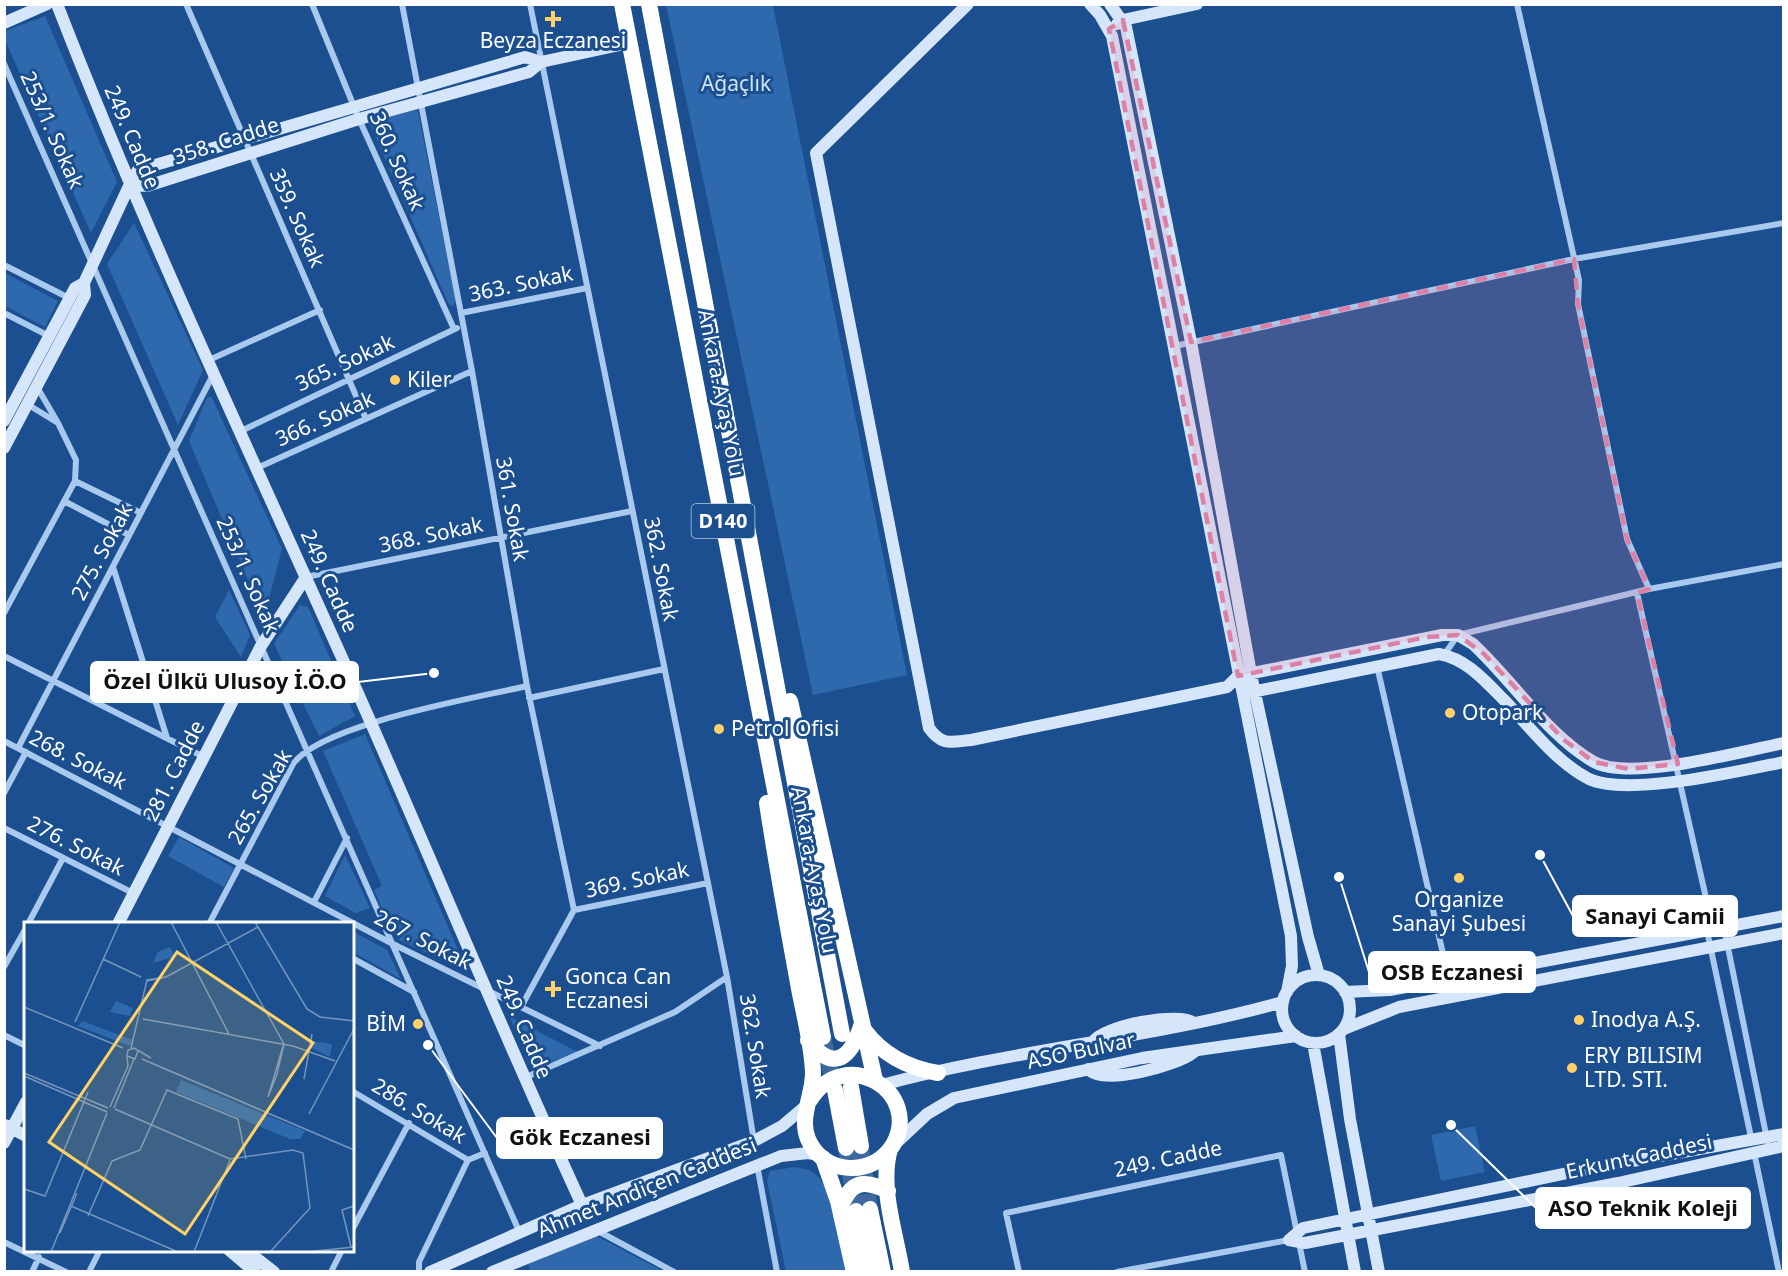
<svg xmlns="http://www.w3.org/2000/svg" width="1788" height="1276" viewBox="0 0 1788 1276" font-family="'Noto Sans',sans-serif">
<rect width="100%" height="100%" fill="#1b4f8f"/>
<path fill="#2e69ad" d="M666,5h107l134,670 -94,20z
M45,16l72,166 -26,51 -86,-193v-9z
M417,107l39,194 -3,5 -4,-1 -80,-183z
M134,223l69,147 -25,55 -71,-161z
M5,273l53,28 -13,26 -40,-21z
M211,396l71,153 -18,69 -75,-177 18,-43z
M229,590l21,45 -9,22 -26,-40z
M300,605l8,2 47,109 -36,20 -45,-92z
M365,734l99,230 -3,5 -60,-28 -8,-8 -19,-43 8,-4 -59,-135z
M179,837l55,31 -10,19 -56,-31z
M345,855l25,53 -14,5 -31,-17z
M352,931l35,19 14,29 -48,-27z
M510,1017l68,35 -47,17z
M1475,1126l10,46 -44,9 -10,-46z
M795,1167c5,1 13,2 18,5 24,17 27,73 33,99h-60l-19,-90 3,-10z
M596,1236l67,35h-133l-2,-7z"/>
<g fill="none" stroke-linecap="round" stroke-linejoin="round">
<path stroke="#3d69a0" stroke-width="16" stroke-dasharray="16 8" stroke-linecap="butt" d="M823,1037l12,53
M861,1146l9,63
M846,1148l10,63"/>
<path stroke="#a9c9ee" stroke-width="6" d="M186,4l180,415
M312,4l47,115 95,210
M402,4l70,367 55,315 47,224 -53,97
M530,4l197,973 27,164
M1517,4l62,276 -1,24 49,235 22,50
M4,64l515,1167
M4,265l65,33
M4,313l45,23
M461,313l126,-25
M1175,346l399,-87 210,-36
M209,360l111,-50
M27,404l31,19 -21,-36
M58,423l18,37 -1,21 66,32
M241,431l216,-103
M257,468l215,-97
M64,501l65,34
M113,567l54,171
M306,577l326,-66
M1637,593l76,336
M4,613l71,-132
M1444,655l14,-20 191,-46 135,-25
M4,656l200,101
M1377,666l72,314
M529,698l135,-29
M4,741l389,203 207,102
M18,748l195,-373
M4,793l22,-41
M4,828l129,65
M314,902l33,-64
M574,910l134,-27
M28,924l35,-66
M209,924l84,-160c28,-40 183,-66 234,-78
M1724,928l45,221
M1707,931l45,211
M352,958l62,34
M4,967l22,-39
M4,1035l22,11
M524,1078l151,-66 52,-35
M352,1091l116,69
M1754,1152l25,120
M757,1165l20,107
M352,1230l57,-107
M598,1231l76,41
M4,1242l62,30
M32,1272l7,-15
M89,1272l11,-22
M331,1272l11,-22
M419,1272v-10l49,-102 17,-7
M1019,1272l-13,-59 275,-58 24,117
M1117,1272l172,-32"/>
<path stroke="#d6e6fa" stroke-width="12" d="M57,4c89,230 195,452 295,676 78,175 150,352 230,525
M968,4l-152,149 113,575c13,18 21,14 42,12l256,-53 11,-11 204,-41h16l15,9c39,36 75,92 121,118 37,20 147,-11 190,-19
M1090,4l10,11 12,21 179,900 1,30 -5,26
M1110,4l16,23 65,315 61,337 56,258 11,38
M4,23l43,-19
M1117,24l6,-4 74,-16
M541,62l88,-19
M4,421l71,-133 9,-5
M4,448l81,-153 -1,-12 46,-99 8,-14 387,-113 16,5 -12,10 -170,47 -212,67 -17,-2
M1247,693l192,-39c28,5 46,27 66,47 25,26 51,61 84,78 39,18 150,-8 195,-17
M118,924l143,-278 45,-69
M1282 1009a34 34 0 1 1 68 0a34 34 0 1 1-68 0Z
M1345,992l45,-2 394,-74
M1344,1029l55,-22 385,-74
M1339,1034l11,85 29,153
M1093,1042c9,-16 87,-31 101,-19
M1313,1043l42,229
M1088,1069c15,17 89,-3 106,-17
M882,1085c132,-36 269,-46 401,-83
M5,1125l21,11
M1784,1134l-202,36 -279,58 -14,12 16,3 313,-60 166,-37
M4,1143l22,-41
M895,1144l32,-30 27,-16 188,-40 154,-22
M229,1250l26,22
M246,1250l28,22
M430,1272l152,-67 172,-64 28,-15 26,-22
M492,1272l289,-116 27,-3 11,2"/>
<path stroke="#fff" stroke-width="16" d="M622,4l201,1033
M649,4l193,1030
M790,701l85,379
M767,803c9,60 20,120 31,180 5,29 14,60 15,90 0,23 -14,44 -5,66 15,36 65,39 85,6 30,-53 -48,-101 -83,-45
M865,1031c18,24 44,37 73,42
M808,1040c27,35 44,16 54,-17
M851,1087l10,59
M835,1090l11,58
M890,1149c-11,38 6,85 12,123
M823,1158l15,43 16,71
M840,1208c11,-27 23,-29 48,-17
M870,1209l13,63
M856,1211l11,61"/>
</g>
<path fill="#dd80a5" fill-opacity="0.2" stroke="#dd80a5" stroke-width="4.5" stroke-dasharray="12 8" stroke-linejoin="round" d="M1123,20l68,322 383,-83 4,45 49,235 22,50 -12,4 41,171 -49,5 -35,-7 -30,-22 -80,-86 -26,-19 -31,2 -189,39 -129,-647z"/>
<g fill="#ffd166" stroke="#1b4f8f" stroke-width="2">
<path d="M550 10h6v6h6v6h-6v6h-6v-6h-6v-6h6z"/>
<circle cx="395" cy="380" r="6"/>
<circle cx="1450" cy="713" r="6"/>
<circle cx="719" cy="729" r="6"/>
<circle cx="1459" cy="878" r="6"/>
<path d="M550 980h6v6h6v6h-6v6h-6v-6h-6v-6h6z"/>
<circle cx="1579" cy="1020" r="6"/>
<circle cx="418" cy="1024" r="6"/>
<circle cx="1572" cy="1068" r="6"/>
</g>
<g text-anchor="middle" stroke-width="6" stroke-linejoin="round" paint-order="stroke">
<rect fill="#1b4f8f" stroke="#bbcadd" stroke-width="1.5" x="691.5" y="504" width="63" height="34" rx="4.5"/>
<g font-size="20" font-weight="bold" fill="#fff">
<text x="723" y="528">D140</text>
</g>
<g font-size="21" fill="#fff" stroke="#1b4f8f" text-anchor="start">
<text x="553" y="48" text-anchor="middle">Beyza Eczanesi</text>
<text x="407" y="387">Kiler</text>
<text x="1462" y="720">Otopark</text>
<text x="731" y="736">Petrol Ofisi</text>
<text x="1459" y="907" text-anchor="middle">Organize<tspan x="1459" dy="24">Sanayi Şubesi</tspan></text>
<text x="565" y="984">Gonca Can<tspan x="565" dy="24">Eczanesi</tspan></text>
<text x="1591" y="1027">Inodya A.Ş.</text>
<text x="406" y="1031" text-anchor="end">BİM</text>
<text x="1584" y="1063">ERY BILISIM<tspan x="1584" dy="24">LTD. STI.</tspan></text>
</g>
<g font-size="21" fill="#cfe3fa" stroke="#1b4f8f">
<text x="736" y="91">Ağaçlık</text>
</g>
<g font-size="21" fill="#fff" stroke="#1b4f8f">
<text transform="translate(52 130) rotate(66)" y="7">253/1. Sokak</text>
<text transform="translate(132 137) rotate(67)" y="7">249. Cadde</text>
<text transform="translate(226 141) rotate(-18)" y="7">358. Cadde</text>
<text transform="translate(397 161) rotate(66)" y="7">360. Sokak</text>
<text transform="translate(297 218) rotate(66)" y="7">359. Sokak</text>
<text transform="translate(521 284) rotate(-12)" y="7">363. Sokak</text>
<text transform="translate(345 363) rotate(-25)" y="7">365. Sokak</text>
<text transform="translate(721 393) rotate(79)" y="7">Ankara-Ayaş Yolu</text>
<text transform="translate(325 419) rotate(-24)" y="7">366. Sokak</text>
<text transform="translate(512 509) rotate(80)" y="7">361. Sokak</text>
<text transform="translate(431 535) rotate(-12)" y="7">368. Sokak</text>
<text transform="translate(102 552) rotate(-62)" y="7">275. Sokak</text>
<text transform="translate(661 569) rotate(79)" y="7">362. Sokak</text>
<text transform="translate(248 575) rotate(66)" y="7">253/1. Sokak</text>
<text transform="translate(329 581) rotate(66)" y="7">249. Cadde</text>
<text transform="translate(78 760) rotate(27)" y="7">268. Sokak</text>
<text transform="translate(174 771) rotate(-63)" y="7">281. Cadde</text>
<text transform="translate(260 797) rotate(-60)" y="7">265. Sokak</text>
<text transform="translate(76 846) rotate(27)" y="7">276. Sokak</text>
<text transform="translate(814 870) rotate(79)" y="7">Ankara-Ayaş Yolu</text>
<text transform="translate(637 880) rotate(-12)" y="7">369. Sokak</text>
<text transform="translate(423 940) rotate(27)" y="7">267. Sokak</text>
<text transform="translate(524 1027) rotate(67)" y="7">249. Cadde</text>
<text transform="translate(755 1046) rotate(81)" y="7">362. Sokak</text>
<text transform="translate(1081 1051) rotate(-12)" y="7">ASO Bulvar</text>
<text transform="translate(419 1111) rotate(31)" y="7">286. Sokak</text>
<text transform="translate(1639 1157) rotate(-12)" y="7">Erkunt Caddesi</text>
<text transform="translate(1168 1159) rotate(-12)" y="7">249. Cadde</text>
<text transform="translate(647 1188) rotate(-22)" y="7">Ahmet Andiçen Caddesi</text>
</g>
</g>
<g transform="translate(24 922)">
<rect width="330" height="330" fill="#1b4f8f"/>
<path d="M146,25l5,10 -22,6 5,-11zM92,79l17,7 -3,8 -20,-4zM59,99l49,19 -2,6 -52,-20zM288,119l20,3 -2,13 -19,-9zM157,158l83,34 41,17 -5,8h-10l-114,-47z" fill="#2e69ad"/>
<path fill="none" stroke="#7695bc" stroke-width="1.5" d="M147,0l58,112M192,0l68,122M231,0l52,87 13,8 34,4v4M79,37l38,18M142,55l92,-50M0,85l99,41M119,97l150,27 42,15M51,100l45,-100M260,122l-7,30 -9,23 15,-51zM107,126l16,-68 19,-3 -19,4M114,129l-3,8 -8,-3 1,-6 6,-2 17,10M118,137l212,91M0,151l84,35M0,154l83,36M280,157l8,-45M86,185l18,-41 -1,-9M90,186l20,-49M91,187l115,50 63,-9 10,3 7,55 -40,44M285,192l45,-85M0,267l21,7 43,-104M47,284l107,46M64,294l24,-55 28,-11 27,-60 71,29 8,40M36,311l17,-40M327,325l-9,-37 12,-4M27,330l56,-139M170,330l36,-92M283,330l47,-5"/>
<path fill="#ffd166" fill-opacity="0.15" stroke="#ffd166" stroke-width="3" d="M153,30l136,91 -128,191 -136,-92z"/>
<rect width="330" height="330" fill="none" stroke="#fff" stroke-width="3"/>
</g>
<path fill="none" stroke="#fff" stroke-width="2" d="M434 673L358 682M1540 855L1573 916M1339 877L1369 972M428 1045L497 1138M1451 1125L1536 1208"/>
<g fill="#fff" stroke="#1b4f8f" stroke-width="2">
<circle cx="434" cy="673" r="6"/>
<circle cx="1540" cy="855" r="6"/>
<circle cx="1339" cy="877" r="6"/>
<circle cx="428" cy="1045" r="6"/>
<circle cx="1451" cy="1125" r="6"/>
</g>
<g fill="#fff" stroke="#fff" stroke-width="2">
<rect x="91" y="662" width="267" height="40" rx="6"/>
<rect x="1573" y="896" width="164" height="40" rx="6"/>
<rect x="1369" y="952" width="166" height="40" rx="6"/>
<rect x="497" y="1118" width="165" height="40" rx="6"/>
<rect x="1536" y="1188" width="214" height="40" rx="6"/>
</g>
<g font-size="22" text-anchor="middle" font-weight="bold" fill="#111">
<text x="225" y="689">Özel Ülkü Ulusoy İ.Ö.O</text>
<text x="1655" y="924">Sanayi Camii</text>
<text x="1452" y="980">OSB Eczanesi</text>
<text x="580" y="1145">Gök Eczanesi</text>
<text x="1643" y="1216">ASO Teknik Koleji</text>
</g>
<rect width="1788" height="1276" fill="none" stroke="#ffffff" stroke-width="12"/>
</svg>
